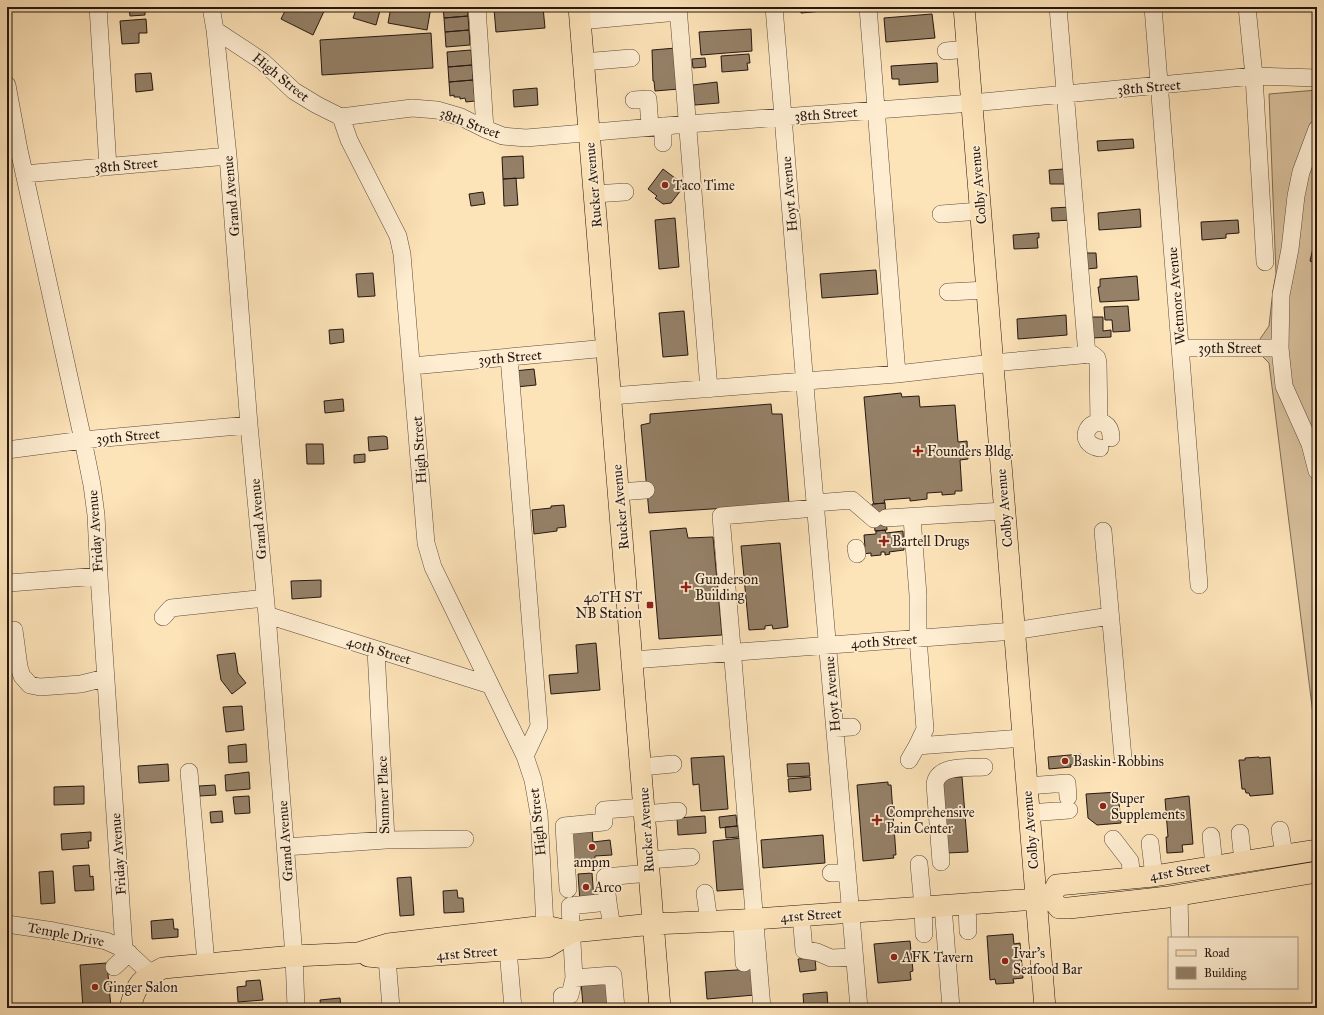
<svg xmlns="http://www.w3.org/2000/svg" width="1324" height="1015" viewBox="0 0 1324 1015" font-family="'IM FELL Great Primer',serif">
<rect width="100%" height="100%" fill="#fde3b8"/>
<filter id="stains"><feTurbulence type="fractalNoise" baseFrequency=".005" numOctaves="4"/><feColorMatrix values="0 0 0 0 .2 0 0 0 0 .09 0 0 0 0 .02 0 0 0 .5 -.17"/></filter>
<radialGradient id="worn" r=".72"><stop offset=".6" stop-color="#630" stop-opacity="0"/><stop offset="1" stop-color="#630" stop-opacity=".3"/></radialGradient>
<path fill="#d8c09c" stroke="#7e6c56" d="M1317,90v656l-48,-383 -8,-8 -1,-16 9,-13 4,-36 3,-16 -7,-180z"/>
<path fill="#958168" stroke="#251711" d="M129,7h16v8l-15,1z
M287,7h39l-13,28 -32,-16z
M357,7h24l-5,18 -23,-7z
M391,7h40l-4,23 -39,-7z
M443,7h24l1,9 -24,2z
M518,7h25l2,21 -49,4 -2,-23z
M800,7h45v2l-44,4z
M932,14l3,24 -49,4 -2,-24z
M468,16l1,14 -24,2 -1,-14z
M146,19l1,14h-8v10l-17,1 -2,-23z
M751,29l1,22 -51,4 -2,-23z
M469,30l1,15 -24,2 -1,-15z
M431,33l2,35 -111,7 -2,-35z
M676,48l3,41 -24,2 -1,-10h-1l-1,-31z
M471,50l1,15 -24,2 -1,-15z
M749,54l1,9h-3l1,7 -26,2 -1,-16z
M705,58l1,9 -13,1 -1,-9z
M937,63l1,19 -39,3v-6h-7l-1,-13z
M472,65l1,15 -24,2 -1,-15z
M151,73l2,17 -17,2 -1,-18z
M473,80l2,21 -9,1 -1,-4 -5,1v-2h-6v-2l-4,1 -1,-14z
M717,82l2,21 -24,2 -2,-20z
M537,88l1,17 -24,2 -1,-17z
M1133,139l1,9 -36,3 -1,-10z
M523,156l1,22 -21,1 -1,-22z
M663,169l16,12 2,9 -10,13 -8,1 -8,-6 2,-2 -9,-7z
M1064,169l1,15h-15l-1,-14z
M516,178l2,27 -14,1 -1,-27z
M483,192l2,12 -14,2 -2,-12z
M1071,207l1,13 -20,1 -1,-13z
M1140,209l1,18 -42,3 -1,-17z
M675,218l4,49 -20,2 -4,-49z
M1238,220l1,13 -13,1v4l-24,2 -1,-18z
M1317,231v33l-7,-3z
M1039,233v5h-2l1,10 -24,1 -1,-14z
M1086,253h10l1,15 -10,1z
M876,270l2,24 -56,4 -2,-24z
M373,273l2,23 -17,1 -2,-23z
M1137,276l2,24 -39,2 -2,-15h2v-8z
M1128,306l2,25 -17,1 -1,-12h-7l-1,-13z
M684,311l4,44 -25,2 -4,-44z
M1066,315l1,20 -49,4 -1,-20z
M1092,317h11v14l8,-1v7l-19,1z
M343,329l1,13 -14,2 -1,-14z
M534,369l2,16 -20,2 -2,-16z
M901,393l1,4 17,-1 1,11 35,-2 3,37 9,-1 1,18 -8,1 2,31h-7v3l-13,1v-3l-15,1v6l-17,2v-3l-26,2 1,3 -11,1 -1,-3 -9,-104z
M343,399l1,12 -19,2 -1,-12z
M771,404l1,10h10l7,90 -140,9 -8,-88 9,-2v-9z
M384,436l3,1 1,12 -19,2 -1,-14z
M306,444h17l1,20h-17z
M365,454v8l-11,1v-8z
M885,503l2,27 -12,1 -3,-27z
M564,505l2,22 -9,1v3l-23,3 -2,-24 19,-2v-2z
M686,528l2,10 25,-1 9,98 -63,4 -9,-108z
M885,530l1,3 17,-2 1,19 -15,2 1,2 -5,1v-3h-4v3l-10,1v-3l-9,1v-7h3l-1,-12 12,-1v-3z
M780,543l8,84 -15,2 -1,-4 -7,1v3l-16,1 -8,-84z
M321,580v17l-29,2 -1,-18z
M596,643l4,47 -49,4 -2,-19 29,-2 -2,-28z
M235,653l3,20 8,10 -14,11 -11,-14 -4,-25z
M242,706l2,24 -18,2 -3,-25z
M246,744l1,18 -18,1 -1,-17z
M1081,754l1,10 -12,1 1,2 -22,2 -1,-12z
M724,756l4,53 -27,2 -2,-27 -6,1 -2,-27z
M1259,757v1l11,-1 3,37 -23,2 -1,-3h-3l-1,-4h-3l-3,-29h6v-2z
M809,763l1,13 -22,1 -1,-13z
M168,764l1,17 -30,2 -1,-17z
M249,772l1,17 -24,2 -1,-16z
M810,777l1,13 -22,2 -1,-13z
M962,777l6,75 -21,1 -7,-69 3,-6z
M888,782v3h3l5,70h-3l1,3 -31,3 -6,-76z
M215,785l1,10 -16,1 -1,-10z
M84,786v18l-30,1v-18z
M1118,792l3,31 -24,2 -9,-7 -2,-24z
M249,796l1,17 -15,1 -2,-17z
M1189,796l4,48 -11,1 1,7 -16,1 -1,-16h2l-3,-38z
M222,811l1,11 -12,1 -1,-11z
M736,815l1,11 -17,2 -1,-11z
M705,816l1,17 -28,2 -1,-17z
M738,826l1,11 -13,1 -1,-11z
M592,829l1,13 17,-2 2,15 -17,1v9l-25,2 1,-36z
M91,832v9h-3l1,7 -27,2 -1,-16z
M823,835l2,28 -62,5 -2,-28z
M742,838l4,51 -29,2 -4,-50z
M89,865l1,12 3,-1 1,14 -19,1 -2,-25z
M53,871l2,32 -14,1 -2,-32z
M592,873l2,27 -14,2 -2,-28z
M411,877l3,38 -14,1 -3,-38z
M457,890l1,8h5l1,14 -20,1 -1,-22z
M173,919l1,10h4v8l-26,2 -1,-18z
M1013,934l1,10 6,-1 3,35 -10,1 1,4 -18,1 -1,-5 -5,1 -3,-44z
M910,941l3,30 -3,1 1,8 -33,3 -4,-39z
M815,958l1,12 -16,2 -2,-13z
M107,963l4,45h-28l-3,-43z
M752,969l3,26 -48,4 -2,-27z
M260,980l3,20 -25,2 -1,-15 9,-1v-5z
M607,980l2,28h-40v-1l14,-1 -2,-24z
M827,992l1,15 -24,1 -1,-14z
M340,998l1,10h-20l-1,-8z"/>
<g fill="none" stroke-linecap="round" stroke-linejoin="round">
<defs>
<path id="minor" d="M98,7l10,160
M211,7l4,23 13,126 21,269 18,190 27,341 2,52
M477,7l8,122
M678,7l31,382
M774,7l32,391 53,610
M868,7l29,367
M1058,7l29,348
M1153,7l46,578
M1247,7l7,69 11,186
M580,21l98,-9
M215,30l47,31 32,30 23,14 24,12 8,23 49,96 4,18 24,289 7,24 92,189 8,24 6,34 6,112
M946,51l21,-2
M583,62l48,-4
M7,85l12,65 64,290 9,45 4,30 3,61 25,373
M634,100l14,-1 2,28
M341,117l71,-9 25,2 24,7 24,12 18,7 23,2 162,-14 284,-21 282,-27 63,2
M663,126v17
M1317,129l-16,43 -5,24 -6,53 -9,46 -1,53 4,38 26,58 7,27
M24,174l204,-18
M594,194l31,-2
M941,214l39,-3
M948,292l39,-2
M1180,348h100
M509,357l30,369 -14,30
M412,366l195,-18
M611,396l286,-22 96,-11 99,-9 5,4 1,5 1,60
M1100,448c-25,-4 -12,-32 5,-24 5,3 6,8 6,14
M7,450l76,-10 166,-15
M619,492l27,-2
M815,503l37,-3 22,19
M886,518l118,-7
M912,518l6,77v43l7,91 -8,17 106,-8
M1103,531l20,227
M856,548l1,6
M9,583l90,-7
M267,615l223,70
M163,617l8,-9 94,-10
M14,630l5,37 3,9 8,9 10,2 41,-3 24,-6
M376,650l10,190
M633,660l381,-29 96,-15
M835,728l17,-1
M909,760l8,-14
M641,767l32,-3
M189,772l17,191
M1027,786l40,-3 1,14
M1029,813l40,-3
M644,814l34,-3
M1280,830l4,24
M1240,833l3,28
M1211,836l3,30
M1113,839l17,22 2,17
M1150,843l4,33
M285,847l101,-7 79,-1
M648,860l43,-3
M941,862l-6,-78c3,-20 34,-16 49,-17
M919,864l4,43 1,27
M831,873l16,-1
M568,889l-4,-63 40,-4v-12l40,-3
M705,893l4,29
M1179,896l1,42
M608,902l-3,-25 44,-4
M967,904l1,27
M943,906l8,102
M801,916l3,34 13,2 14,6 23,-1
M742,920l2,43
M7,924l47,7 52,10 18,8 27,25
M508,950l5,58
M387,958l4,50
M114,967l15,-14
M574,978l39,-3 3,33
M563,1008l-1,-12 8,-1 4,-17 -4,-72 38,-4 4,26
M762,1008l-41,-492 95,-8"/>
<path id="major" d="M579,7l81,1001
M964,7l81,1001
M1051,898l6,-13 97,-9 163,-26
M1051,898l8,10h10l99,-11 149,-25
M368,956l19,2 21,-1 139,-10 25,-15
M130,1008c6,-24 11,-29 33,-40l131,-12 64,-3 30,-9 157,-18 27,6 81,-8 89,-4 309,-22"/>
</defs>
<use href="#minor" stroke="#5b4a3b" stroke-width="18"/>
<use href="#major" stroke="#251711" stroke-width="22"/>
<use href="#minor" stroke="#feedd1" stroke-width="17"/>
<use href="#major" stroke="#fde3b8" stroke-width="21"/>
</g>
<g fill="#8f2418" stroke="#feedd1" stroke-width="1.5">
<circle cx="665" cy="185" r="4"/>
<path d="M916 445h4v4h4v4h-4v4h-4v-4h-4v-4h4z"/>
<path d="M882 535h4v4h4v4h-4v4h-4v-4h-4v-4h4z"/>
<path d="M684 581h4v4h4v4h-4v4h-4v-4h-4v-4h4z"/>
<rect x="646" y="601" width="8" height="8" rx="2"/>
<circle cx="1065" cy="761" r="4"/>
<circle cx="1103" cy="806" r="4"/>
<path d="M875 814h4v4h4v4h-4v4h-4v-4h-4v-4h4z"/>
<circle cx="592" cy="847" r="4"/>
<circle cx="586" cy="887" r="4"/>
<circle cx="894" cy="957" r="4"/>
<circle cx="1005" cy="961" r="4"/>
<circle cx="95" cy="987" r="4"/>
</g>
<g text-anchor="middle" stroke-width="3.5" stroke-linejoin="round" paint-order="stroke">
<g font-size="14" fill="#251711" stroke="#feedd1">
<text transform="translate(281 77) rotate(39)" y="5">High Street</text>
<text transform="translate(1149 87) rotate(-5)" y="5">38th Street</text>
<text transform="translate(826 114) rotate(-4)" y="5">38th Street</text>
<text transform="translate(470 123) rotate(20)" y="5">38th Street</text>
<text transform="translate(126 165) rotate(-5)" y="5">38th Street</text>
<text transform="translate(593 185) rotate(-95)" y="5">Rucker Avenue</text>
<text transform="translate(978 185) rotate(-95)" y="5">Colby Avenue</text>
<text transform="translate(789 194) rotate(-95)" y="5">Hoyt Avenue</text>
<text transform="translate(231 196) rotate(-95)" y="5">Grand Avenue</text>
<text transform="translate(1176 296) rotate(-95)" y="5">Wetmore Avenue</text>
<text x="1230" y="353">39th Street</text>
<text transform="translate(510 357) rotate(-5)" y="5">39th Street</text>
<text transform="translate(128 436) rotate(-5)" y="5">39th Street</text>
<text transform="translate(419 450) rotate(-94)" y="5">High Street</text>
<text transform="translate(620 507) rotate(-95)" y="5">Rucker Avenue</text>
<text transform="translate(1004 508) rotate(-95)" y="5">Colby Avenue</text>
<text transform="translate(258 519) rotate(-95)" y="5">Grand Avenue</text>
<text transform="translate(95 531) rotate(-94)" y="5">Friday Avenue</text>
<text transform="translate(884 641) rotate(-4)" y="5">40th Street</text>
<text transform="translate(379 650) rotate(17)" y="5">40th Street</text>
<text transform="translate(832 694) rotate(-95)" y="5">Hoyt Avenue</text>
<text transform="translate(383 795) rotate(-92)" y="5">Sumner Place</text>
<text transform="translate(537 822) rotate(-96)" y="5">High Street</text>
<text transform="translate(646 830) rotate(-94)" y="5">Rucker Avenue</text>
<text transform="translate(1030 830) rotate(-95)" y="5">Colby Avenue</text>
<text transform="translate(285 841) rotate(-94)" y="5">Grand Avenue</text>
<text transform="translate(118 854) rotate(-94)" y="5">Friday Avenue</text>
<text transform="translate(1180 871) rotate(-9)" y="5">41st Street</text>
<text transform="translate(811 915) rotate(-4)" y="5">41st Street</text>
<text transform="translate(66 934) rotate(11)" y="5">Temple Drive</text>
<text transform="translate(467 953) rotate(-4)" y="5">41st Street</text>
</g>
<g font-size="14" fill="#251711" stroke="#feedd1" text-anchor="start">
<text x="673" y="190">Taco Time</text>
<text x="927" y="456">Founders Bldg.</text>
<text x="892" y="546">Bartell Drugs</text>
<text x="695" y="584">Gunderson<tspan x="695" dy="16">Building</tspan></text>
<text x="642" y="602" text-anchor="end">40TH ST<tspan x="642" dy="16">NB Station</tspan></text>
<text x="1073" y="766">Baskin-Robbins</text>
<text x="1111" y="803">Super<tspan x="1111" dy="16">Supplements</tspan></text>
<text x="886" y="817">Comprehensive<tspan x="886" dy="16">Pain Center</tspan></text>
<text x="592" y="867" text-anchor="middle">ampm</text>
<text x="594" y="892">Arco</text>
<text x="1013" y="958">Ivar's<tspan x="1013" dy="16">Seafood Bar</tspan></text>
<text x="902" y="962">AFK Tavern</text>
<text x="103" y="992">Ginger Salon</text>
</g>
</g>
<rect width="1324" height="1015" fill="none" stroke="#fde3b8" stroke-width="24"/>
<rect x="8" y="8" width="1308" height="999" fill="none" stroke="#251711" stroke-width="2"/>
<rect x="12" y="12" width="1300" height="991" fill="none" stroke="#251711"/>
<rect x="1168" y="937" width="130" height="52" fill="#feedd1" stroke="#a79784"/>
<rect x="1176" y="950" width="20" height="6" fill="#fde3b8" stroke="#a79784"/>
<text x="1204" y="957" font-size="12" fill="#251711">Road</text>
<rect x="1176" y="967" width="20" height="12" fill="#958168" stroke="#a79784"/>
<text x="1204" y="977" font-size="12" fill="#251711">Building</text>
<rect width="100%" height="100%" filter="url(#stains)"/>
<rect width="100%" height="100%" fill="url(#worn)"/>
</svg>
